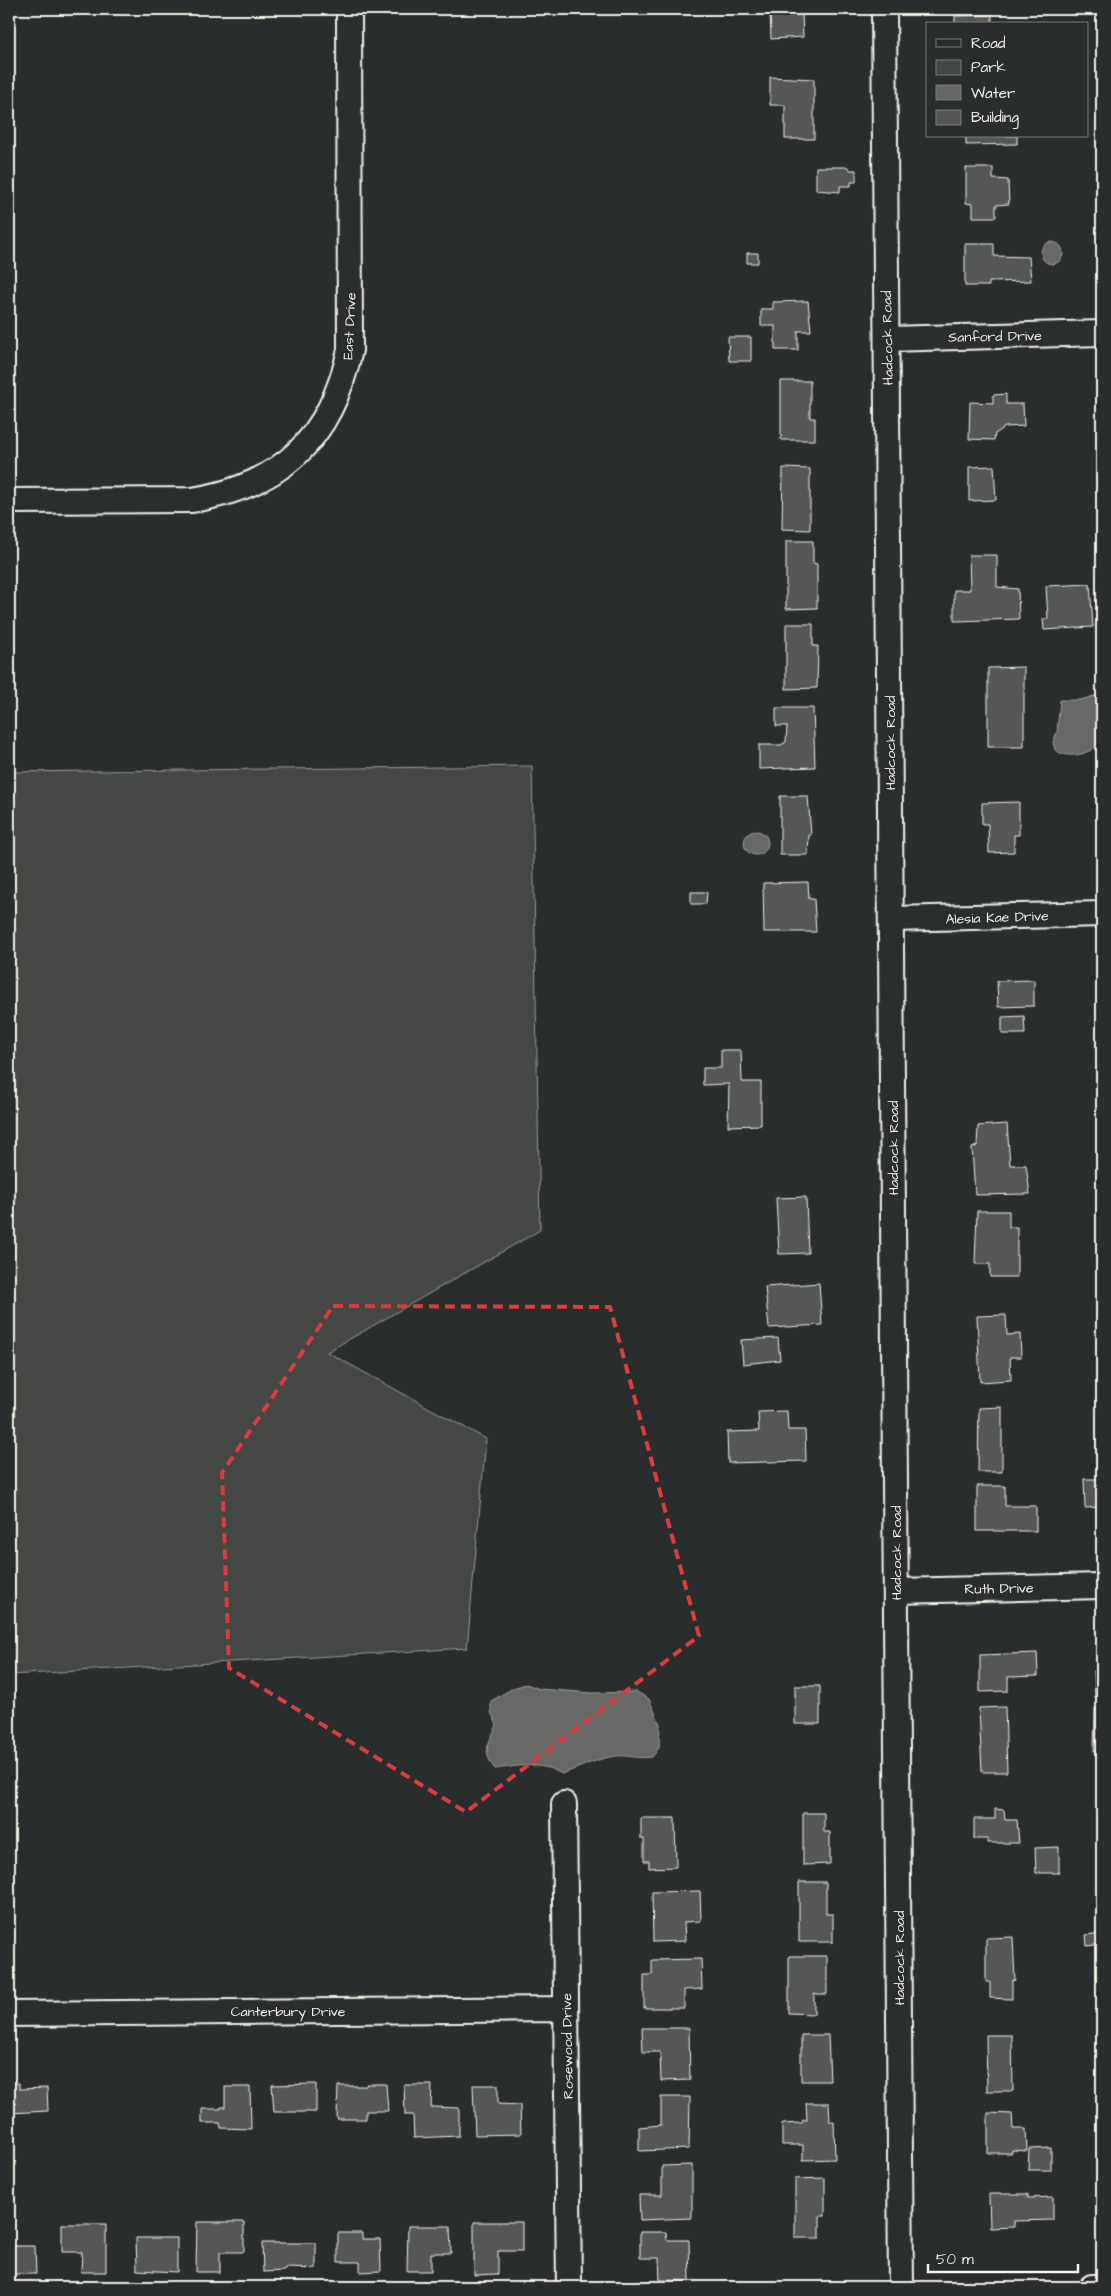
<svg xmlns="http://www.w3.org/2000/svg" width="1111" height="2296" viewBox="0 0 1111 2296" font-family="'Architects Daughter',sans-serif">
<rect width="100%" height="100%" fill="#2a2d2e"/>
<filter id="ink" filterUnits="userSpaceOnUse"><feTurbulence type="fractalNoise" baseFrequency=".02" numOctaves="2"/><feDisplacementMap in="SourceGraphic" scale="10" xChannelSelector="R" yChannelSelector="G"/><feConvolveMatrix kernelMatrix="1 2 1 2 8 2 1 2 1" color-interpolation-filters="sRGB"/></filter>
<g filter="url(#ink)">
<path fill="#444645" stroke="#9c9c96" d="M532,766l8,464 -213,122 159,87 -19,209 -458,27v-903z"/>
<path fill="#676866" stroke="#9f9f9a" d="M1041 253a11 11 0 1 1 22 0a11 11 0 1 1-22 0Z
M1098,695l4,4c0,22 7,48 -21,55 -9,2 -17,2 -26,-4l-2,-8 4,-10 3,-32h20z
M744 843a12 12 0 1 1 24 0a12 12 0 1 1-24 0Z
M526,1684l14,5 52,4 45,-1 12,7 11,25 -1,24 -7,9c-13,2 -24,-2 -36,-1 -19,2 -36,12 -54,18 -23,-13 -43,-8 -67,-5 -14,-18 -6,-26 2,-44l-6,-13v-11l22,-13z"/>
<path fill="#555756" stroke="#f4f1e8" d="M770,9h27l1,4h4l1,24 -32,2z
M992,15v9h-37v-8z
M770,77l44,2v60h-29v-34h-15z
M966,136h51v8l-51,1z
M816,167h32l2,3h6v12h-5v4h-11v6l-24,-2z
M966,168h27v11l15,1 1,24 -13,1v12h-23v-13l-7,-1z
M965,244h29v12l35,1 2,24 -42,1v4h-24z
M747,253h11v10h-11z
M808,301l3,30h-13v19h-23v-24h-14v-17h12v-7z
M728,337h23v24h-22z
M781,381h29v37h5v22h-34z
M1006,394v10h17l1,22 -19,1 -10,7 -1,6 -25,-1 1,-37 23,1v-8z
M994,466l2,34 -27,1v-34z
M783,468l27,1v61l-28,-1z
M786,541h27v22l4,1v44l-31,1z
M969,555h28v32l21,2 1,30 -65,2v-31h16z
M1090,584l3,43 -49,3 -1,-11h5l-2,-33z
M786,624h27v22h5l-1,42 -31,1z
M1024,667v80h-36v-79z
M776,708h37l2,59 -56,2v-24h22l5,-3 1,-16h-11z
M780,796h28l3,39h-2l-1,20h-28z
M1019,802v33h-5v17l-25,1 -1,-29h-6v-21z
M808,882l1,17h5l2,33h-52l-1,-49z
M691,892h16l-1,12h-15z
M1034,980v26l-36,1 -1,-26z
M1024,1016l1,18h-23v-17z
M721,1050h20l1,32h19v43l-33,1 1,-42 -26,1v-17h18z
M1007,1124l3,41h16l4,29 -55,1 -3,-47 5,-2 1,-20z
M806,1197l2,56 -29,1 -3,-56z
M977,1211h32v16h8v50h-27v-13h-15z
M819,1283l3,42 -53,3 -4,-41z
M1006,1315l1,20 13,-1 1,23h-11l1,23 -31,2 -3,-66z
M778,1338l2,22 -37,4 -2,-24z
M1002,1407v65h-24l1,-64z
M787,1411l1,19h17l1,31 -78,2 -1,-31 32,-1 -1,-19z
M1084,1479h18v28l-17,1z
M977,1486h28v20h31v25h-59z
M1037,1653l1,23 -30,1v14l-28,1v-37z
M1102,1670v26l-7,1 -1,-26z
M795,1686h25v38h-25z
M1005,1707l2,65h-25l-3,-64z
M1095,1708h7v43h-8z
M995,1809l9,1 1,10h12l2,23h-31v-4h-14v-20h21z
M803,1813h21v19h6v32l-27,1z
M641,1818h34l1,49 -27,1v-7h-5v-22h-3z
M1059,1847v26h-23l-1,-25z
M799,1882h27v32h7v28h-34z
M700,1891l1,30 -17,1 1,19 -32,1 -1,-50z
M1101,1933l1,11 -15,2 -1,-11z
M1013,1937l2,43 -3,1v18l-22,-1v-16h-4v-44z
M789,1956h38v38h-13v20l-25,-1z
M701,1959l1,30 -18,1v18h-40v-33h8v-15z
M642,2028h47l1,52 -29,1 -1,-29h-17z
M801,2035h27l2,46h-29z
M986,2035h26l1,56h-26z
M19,2083v6l28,-1 1,23 -39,2v-29z
M316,2084v28h-42l-2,-27z
M367,2084h19l2,27h-22v8h-29l1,-33h28z
M404,2085h28l-1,22 28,1v28l-45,2 -1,-23h-8z
M473,2085h25v19l22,1 1,29 -46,1z
M225,2087h25l1,42 -30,-1 -1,-5h-18v-14h19v-2h4z
M661,2097h29l-1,52 -50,2v-24l22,-2z
M806,2103h23l1,19h4l1,37 -32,1v-15h-21v-21l20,-1 1,-3h4z
M988,2113l24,1 1,15h13l1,22 -15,-1v3h-24z
M1051,2148v22h-23l1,-21z
M692,2165v53l-52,2 -1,-25h23v-29z
M825,2178v38h-5v22h-25v-59z
M989,2194h39v4l25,-1v23l-39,1v6l-24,1z
M197,2222h47v30h-24v20h-24z
M474,2222h48v29h-24v23l-24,1z
M62,2224h44v48h-25l1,-20h-20z
M408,2226h42l1,27h-20v18h-24z
M640,2232h26l1,8h22l1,41 -30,-1 -1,-22h-19z
M338,2233h24v6h18l1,32 -21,1v-10h-22z
M136,2238h41v34l-40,-2z
M262,2243h54v26l-30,-1 -2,3 -21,1z
M9,2246h26l1,28h-27z"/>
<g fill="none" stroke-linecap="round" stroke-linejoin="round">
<defs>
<path id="minor" d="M884,9l17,2278
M887,339l215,-6
M9,501l183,-1c90,-14 139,-62 158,-150l-1,-341
M892,919l210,-5
M896,1591l206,-5
M564,1804l5,483
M9,2014l557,-5
M1092,2287h10"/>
</defs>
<use href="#minor" stroke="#f4f1e8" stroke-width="28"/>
<use href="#minor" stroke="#2a2d2e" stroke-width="24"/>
</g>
</g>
<path fill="none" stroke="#d93c3b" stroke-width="4" stroke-dasharray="10 6" stroke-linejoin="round" d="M333,1306l277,1 89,329 -233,176 -237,-144 -7,-195z"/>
<g text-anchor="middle" stroke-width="4" stroke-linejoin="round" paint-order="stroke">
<g font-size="14" fill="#f4f1e8" stroke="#2a2d2e">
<text transform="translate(349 326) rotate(-87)" y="5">East Drive</text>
<text transform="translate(995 336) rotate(-1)" y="5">Sanford Drive</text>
<text transform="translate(887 338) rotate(-91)" y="5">Hadcock Road</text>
<text transform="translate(890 743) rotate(-90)" y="5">Hadcock Road</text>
<text transform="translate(997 917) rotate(-2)" y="5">Alesia Kae Drive</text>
<text transform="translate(893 1148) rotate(-90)" y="5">Hadcock Road</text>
<text transform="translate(896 1553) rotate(-90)" y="5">Hadcock Road</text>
<text transform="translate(999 1588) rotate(-1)" y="5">Ruth Drive</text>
<text transform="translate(899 1958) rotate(-90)" y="5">Hadcock Road</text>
<text x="288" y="2016">Canterbury Drive</text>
<text transform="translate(567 2046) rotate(-91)" y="5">Rosewood Drive</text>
</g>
</g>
<rect width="1111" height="2296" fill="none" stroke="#2a2d2e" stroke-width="30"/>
<rect x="15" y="15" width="1081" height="2266" fill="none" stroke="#f4f1e8" stroke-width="2" filter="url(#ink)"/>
<rect x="926" y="22" width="162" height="115" fill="#2a2d2e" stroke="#7b7b78"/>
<rect x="936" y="39" width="25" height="8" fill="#2a2d2e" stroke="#7b7b78"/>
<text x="971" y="48" font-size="15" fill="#f4f1e8">Road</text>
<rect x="936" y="60" width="25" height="15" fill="#444645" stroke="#7b7b78"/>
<text x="971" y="72" font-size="15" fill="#f4f1e8">Park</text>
<rect x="936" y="85" width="25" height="15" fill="#676866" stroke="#7b7b78"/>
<text x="971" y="98" font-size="15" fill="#f4f1e8">Water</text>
<rect x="936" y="110" width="25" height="15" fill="#555756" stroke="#7b7b78"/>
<text x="971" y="122" font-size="15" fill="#f4f1e8">Building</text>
<path d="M928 2264v8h150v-8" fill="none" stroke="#f4f1e8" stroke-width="2.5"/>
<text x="936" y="2264" font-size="15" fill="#f4f1e8" stroke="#2a2d2e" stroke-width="4" paint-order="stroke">50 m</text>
</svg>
